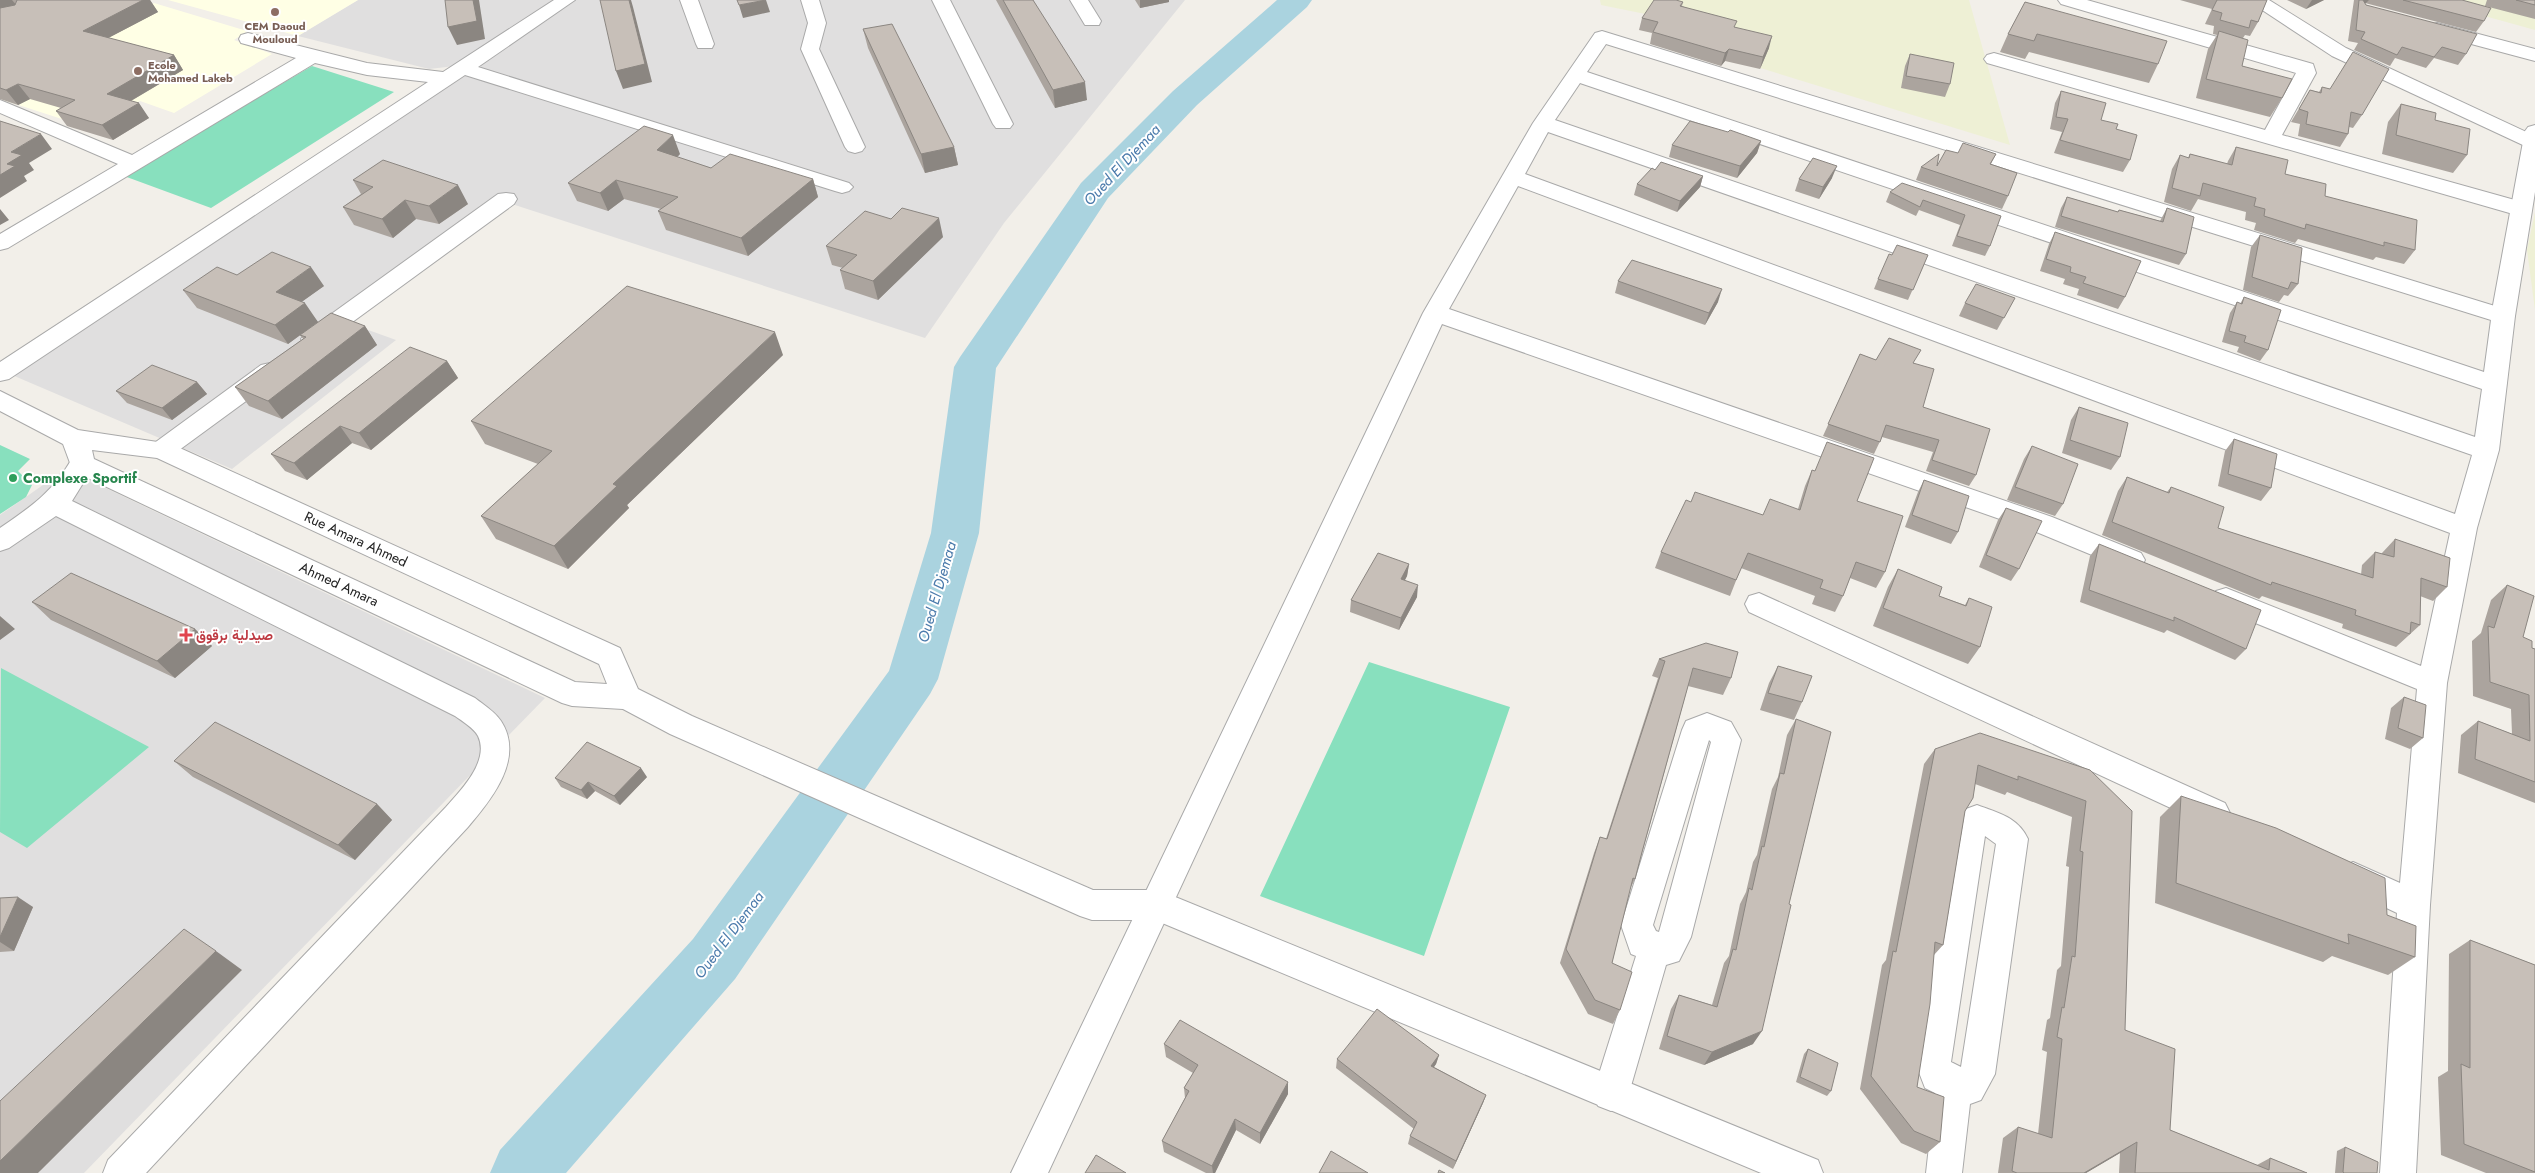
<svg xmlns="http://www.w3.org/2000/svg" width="2535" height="1173" viewBox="0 0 2535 1173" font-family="Jost,Vazirmatn,sans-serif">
<rect width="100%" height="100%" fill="#f2efe9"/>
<path fill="#e0dfdf" d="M358,0h827l-181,223 -79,115 -432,-140 -158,120 61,22 -164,129 -227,-97 476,-309 -52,6 -131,-33z
M66,469l479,229 -461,475h-84v-658z"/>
<path fill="#ffffe5" d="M168,0h190l-60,36z
M154,3l93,28 -13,9 38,14 -98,59 -34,-12 -24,13 -48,7 -68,-22v-11z"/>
<path fill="#eef0d5" d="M1600,0h369l41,145 -266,-82 -10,-31 -133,-27z
M2427,0h108v30z
M2535,212v98l-8,-60z"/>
<path fill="#88e0be" d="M312,66l82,26 -183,116 -87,-32z
M0,445l30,14 -12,12 14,14 -6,12 -26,17z
M1369,662l141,45 -86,249 -164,-60z
M1,668l148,79 -122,101 -27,-16z"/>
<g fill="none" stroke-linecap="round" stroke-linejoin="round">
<path fill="#aad3df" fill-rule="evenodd" d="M1277,0h35l-5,7 -110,98 -89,93 -112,170 -17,165 -41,146 -8,15 -195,285 -169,194h-76l10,-23 193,-211 196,-268 42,-138 23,-166 6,-10 121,-174 92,-92z"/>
<defs>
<path id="minor" d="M554,0h21l-97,67 371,116 4,4 -4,4 -7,2 -7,-2 -370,-116 -456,304 -9,2v-19l428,-280 -61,-7 -52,-12 -307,185 -8,2v-16l118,-70 -118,-51v-13l132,55 164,-97 -55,-15 -2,-4 2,-4 7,-2 119,30 76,9z
M680,0h18l16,44 -2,4h-14l-2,-4z
M801,0h18l7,23 -7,26 46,98 -3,4 -7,2 -7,-2 -3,-4 -44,-98 7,-26z
M932,0h18l63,124 -3,4h-14l-3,-4z
M1070,0h18l13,21 -2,4h-14z
M2058,0h29l226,64 3,9 -34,62 247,69 3,5 -3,5 -8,2 -8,-2 -526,-151 -3,-4 3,-4 7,-2 271,77 31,-57 -235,-69z
M2247,0h22l77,48 189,88v11l-10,-1 -193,-90z
M2437,23l98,26v12l-105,-28 -2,-4 2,-4z
M1602,31l909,280 4,5 -16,134 -22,78 -30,155 -17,222 -14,268h-36l17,-260 -55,-26 -5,-10 5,-10 11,-5 47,21 17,-194 -201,-82 -4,-8 4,-8 10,-3 195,78 29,-133 -932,-347 -69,123 603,208 89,36 4,7 -4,7 -10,3 -10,-3 -87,-36 -592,-207 -394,849h-37l412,-860 110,-190 62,-90zM1606,44l885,276 -7,52 -897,-300zM1580,83l902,306 -7,48 -920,-317zM1548,132l924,323 -17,59 -930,-340z
M506,193l8,1 3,5 -3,5 -193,141 -8,2 -8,-2 -4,-6 4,-6 193,-139z
M270,363l9,2 3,6 -3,6 -108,79 -9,3 -9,-3 -4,-6 4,-6 108,-79z
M82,455l9,2 4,7 -23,37 403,197c9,7 20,14 26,23 24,37 -9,78 -33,106l-322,346h-43l5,-13 338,-353c15,-17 44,-46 32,-71 -4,-8 -16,-15 -23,-20l-399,-200 -47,32 -9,3v-23c32,-22 53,-36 73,-71z
M1759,593l466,210 5,10 -5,10 -11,4 -11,-4 -454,-211 -4,-8 4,-8z
M1707,713l24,9 10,18 -50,197 -12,24 -13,4 -37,128 -5,13 -13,5 -13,-5 -5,-13 43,-137 -5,-2 -10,-29 61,-195 4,-9zM1709,740l2,2 -52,190 -3,-1 -3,-6z
M1977,805c21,8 41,12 51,34l-33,235 -14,26 -11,4 -8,69h-36l9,-80 -10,-5 -10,-26 40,-235 11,-18zM1985,836l11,8 -35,223 -10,-5z"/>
<path id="tertiary" d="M2535,125v67l-20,124 -4,5 -8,3 -8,-3 -4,-5 34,-185 3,-4z
M0,391l78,39 93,14 449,204 18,41 54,27 401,174h63l12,4 650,266 5,13h-62l-606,-253h-63l-12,-4 -410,-182 -47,-25 -51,-3 -10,-3 -489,-232 -10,-27 -63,-33zM92,450l65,8 442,206 8,20 -32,-2 -481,-223z"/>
</defs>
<use href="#minor" stroke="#a9a9a9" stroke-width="2"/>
<use href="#tertiary" stroke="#a9a9a9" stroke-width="2"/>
<use href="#minor" fill="#fff" fill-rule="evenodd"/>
<use href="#tertiary" fill="#fff" fill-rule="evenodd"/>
</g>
<path fill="#aba49e" d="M0,0h150l8,12 -50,26 66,17 9,15 -52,31 18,17 -36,22 -46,-14 -11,-15 5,-3 -31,-9 -12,6 -18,-6z
M996,0h37l54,100 -32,8z
M1135,0h34v2l-29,6z
M2180,0h87l-9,22 -8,14 -5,-1 -2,3 -1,28 40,32 -12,19 -74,-19 12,-49 9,-14 -4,-1 1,-8 -9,-2 7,-15z
M2287,0h37l-18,9z
M2354,0h108l22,21 -8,11 -111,-29 1,2 100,49 -8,11 -24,-7 -8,10 -31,-10 -5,8 -36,-16 4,-7 -10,-2z
M2487,0h48v19l-50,-13z
M1683,2l-1,4 54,22 33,20 -9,21 -35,-8 -4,5 -71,-22 2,-11 -13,-3 3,-12z
M2025,2l133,62 -9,19 -120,-31 -4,7 -25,-7 8,-18z
M863,29l91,118 4,18 -33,8 -57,-125z
M1910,54l40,30 -5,13 -44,-9 4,-22z
M2322,87l40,28 -9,13 -4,-1 -1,7 -8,13 -42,-11 2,-12 -9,-2 19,-32 9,2z
M2061,91l40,29 29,40 -7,12 -69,-19 8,-21 -12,-3 5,-26z
M2401,104l34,16 32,35 -14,18 -71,-19 6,-32z
M1728,132l33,9 -4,12 -20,25 -68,-21 3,-12z
M2236,147l89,49 90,54 -11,14 -28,-7 -3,3 -75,-21 -3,4 -41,-13 2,-7 -11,-3 1,-8 -48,-13 -7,12 -27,-9 8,-33 8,-14 8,3 2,-4 37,10 1,-3z
M1958,153l38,1 -5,10 17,32 -6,13 -86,-29 5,-13 16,-1z
M680,154l-3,3 34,11 102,11 5,18 -70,59 -82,-26 -8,-19 3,-2 -37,-10 -16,12 -31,-10 -9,-18z
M1655,170l48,6 -3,11 -23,25 -43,-17 3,-11z
M1832,178l-13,21 -24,-8 4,-12z
M353,180l115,24 -29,20 -23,-5 -23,19 -39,-13 -11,-18 18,-13z
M1890,192l111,24 -11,30 -5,10 -33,-10 8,-21 -41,-15 -3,6 -30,-14z
M2067,197l51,15 1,-2 41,11 7,-13 19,46 -7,11 -124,-38 6,-19z
M2055,232l70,65 -7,12 -41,-14 2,-6 -16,-5 2,-5 -25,-8 9,-27z
M2260,235l38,49 -10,12 -4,-1 -5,7 -36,-12 8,-43z
M943,237l-65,63 -33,-11 -5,-19 3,-2 -11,-3 -6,-19z
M1892,255h36l-20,45 -34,-11 4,-10z
M237,275l87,11 -23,16 17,20 -30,22 -91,-36 -14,-18z
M1618,281l100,21 -13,23 -90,-32z
M2244,297l24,53 -8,11 -23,-9 2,-5 -17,-5 8,-29 7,-11 3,2z
M2015,298l-18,32 -38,-14 6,-13z
M365,326l12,19 -95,74 -33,-13 -14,-19 68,-48 -3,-4z
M1860,354l16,6 38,3 9,44 53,68 -7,11 -43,-15 7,-19 -51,-15 -8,17 -51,-18z
M783,355l-156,150 2,3 -61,61 -72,-30 -15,-23 57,-52 -53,-20 -14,-23z
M447,361l11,17 -87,72 -19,-7 -45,37 -22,-9 -14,-17z
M197,382l10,12 -35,26 -45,-17 -11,-12z
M2079,407l41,50 -9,13 -49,-17 9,-33z
M2234,439l37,49 -10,13 -43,-15 7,-35z
M2032,446l31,58 -8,12 -48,-16 17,-41z
M1812,470l45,31 28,71 -9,16 -26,-10 -7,18 -8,16 -23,-8 3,-8 -74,-28 -11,28 -75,-28 6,-16 30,-50 72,13 35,-6 7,-23z
M2127,477l40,15 4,-5 47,41 143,47 1,-10 13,-13 7,2v-1l13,-14 52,48 -14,14 -13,-5v29l-24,22 -54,-19 1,-4 -81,-28 -3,3 -157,-64 16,-44z
M1924,480l34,52 -7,12 -46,-17 13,-35z
M2006,508l13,61 -8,12 -32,-14 19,-47z
M2099,544l147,105 -11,11 -68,-30 -3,3 -84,-31 10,-46z
M1409,564l-2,12 -2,4 12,17 -18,33 -49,-18 1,-12z
M1898,569l41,27 26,9 4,-7 11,49 -12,17 -95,-38 15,-39z
M2507,585l16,52 9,11 3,1v154l-77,-30 3,-38 17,-14 34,13 -1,-25 -38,-13 -1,-55 9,-8 10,-33z
M32,602l163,27 17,17 -37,32 -124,-58z
M1659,659l72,19 -8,17 -35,-9 -53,193 -5,10 -18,74 8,47 -7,14 -25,-10 -28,-51 34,-110 6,-16 6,2 52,-161 -6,-2z
M1778,666l24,36 -8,18 -34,-10 9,-27z
M2404,697l19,41 -13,11 -25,-10 6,-31z
M1796,719l-43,325 -49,21 -45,-16 12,-40 8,-14 33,10 12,-42 5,-7 11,-52 6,-12 7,-30 4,-7 15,-66 6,-12 9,-42z
M1935,749l155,21 35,260 45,100 87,35 13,-7 37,15h-188l1,-20 -34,20h-88l5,-35 15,-11 20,7 9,-82 -5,-2 5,-30 3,-2 7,-48 4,-4 8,-99 -3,-1 6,-49 -65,-25 -2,3 -30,-11 -10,27 -22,134 -9,10 -17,132 23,55 -14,12 -25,-11 -41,-54 22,-124 4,-5 38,-196z
M174,761l203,43 15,16 -37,40 -162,-83z
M647,777l-27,28 -25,-14 -8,8 -26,-12 -6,-9z
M2181,796l206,119 28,42 -27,18 -56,-19 -9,6 -168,-59 5,-86z
M0,898l33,9 -19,44 -14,1z
M2470,940l65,25v208h-49l-45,-18 -3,-78 10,-6 1,-117z
M1164,1044l124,50 -28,50 -24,-14 -21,43h-9l-42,-21 -2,-11 23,-43 -1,-10 9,-15 -27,-16z
M1808,1049l23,42 -4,5 -31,-14 8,-28z
M1439,1055l-3,9 -2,3 52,28 -3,8 -30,66 -45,-25 2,-8 4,-7 -78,-61 1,-9z
M2345,1147l32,26h-42l2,-22z"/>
<path fill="#8b8681" d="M0,0h12l6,7 -18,4z
M143,0h7l8,12 -65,34 -10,-15z
M473,0h6l6,39 -28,6 -9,-18z
M629,0h2l2,7 19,75 -29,7 -7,-18z
M766,0l4,12 -27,6 -4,-13z
M1140,0h29v2l-29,6z
M2312,0h12l-18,9z
M2362,0h7l-3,3 -8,2z
M1772,36l-3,12 -9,21 3,-12z
M1729,49l-4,12 -4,5 4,-13z
M174,55l9,15 -66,39 -10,-15z
M1085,82l2,18 -32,8 -2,-18z
M18,84l12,15 -12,6 -12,-15z
M139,103l10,15 -36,22 -11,-15z
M41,134l11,15 -23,14 5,7 -10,6 3,5 -27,17v-23l7,-11 4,-12z
M673,135l7,19 -15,15 -8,-19z
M1761,141l-4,12 -20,25 3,-12z
M954,147l4,18 -33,8 -4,-19z
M1837,166l-5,12 -13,21 4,-12z
M1703,176l-3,11 -23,25 3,-11z
M813,179l5,18 -70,59 -7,-18z
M616,180l8,19 -16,12 -8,-18z
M458,185l10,19 -29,20 -10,-18z
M405,200l11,19 -23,19 -11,-19z
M0,209l9,11 -9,5z
M939,218l4,19 -65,63 -5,-19z
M311,267l13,19 -35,25 -13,-19z
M1722,289l-4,13 -13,23 4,-12z
M305,303l13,19 -30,22 -13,-19z
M365,326l12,19 -95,74 -14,-18z
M775,332l8,23 -156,150 2,3 -61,61 -14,-23 59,-62z
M447,361l11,17 -87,72 -12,-17z
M197,382l10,12 -35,26 -10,-12z
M340,426l12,17 -45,37 -13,-17z
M1409,564l-2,12 -8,15 2,-12z
M1418,585l-1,12 -18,33 2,-12z
M0,616l15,13 -15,11z
M195,629l17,17 -37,32 -18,-17z
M641,768l6,9 -27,28 -6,-9z
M588,782l7,9 -8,8 -6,-9z
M377,804l15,16 -37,40 -17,-15z
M18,897l15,10 -19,44 -14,-9v-5z
M216,951l26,19 -204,203h-38v-12z
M1762,1031l-9,13 -49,21 8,-13z
M1439,1055l-3,9 -7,10 2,-8z
M1288,1082v12l-28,50v-11z
M1486,1095l-3,8 -30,66 3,-8z
M1235,1119l1,11 -21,43h-2l-1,-7z
M2137,1142l-17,11 -34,20h-2z"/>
<path fill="#c7bfb8" stroke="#8b8681" d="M17,0h126l-60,31 91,24 -67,39 32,9 -37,22 -46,-14 19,-11 -57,-16 -12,6 -6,-2v-80l15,-3z
M445,0h28l4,21 -29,6z
M600,0h29l16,64 -29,7z
M737,0h29l-27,5z
M1003,0h30l52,82 -32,8z
M1654,0h22l7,2 -3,4 57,15 -3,6 38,9 -9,21 -34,-8 -4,4 -72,-21 5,-10 -16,-4z
M2217,0h50l-9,22 -7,-2 -2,8 -29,-8 2,-7 -10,-3z
M2359,0h4l3,5 111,29 -11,20 -24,-7 -8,10 -32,-10 -5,8 -36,-16 4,-7 -9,-2z
M2403,0h59l29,8 -7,13z
M2516,0h19v5z
M2025,2l142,39 -9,23 -121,-30 -3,7 -26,-7z
M892,24l62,123 -33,7 -58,-125z
M2219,31l29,9 -6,26 50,13 -10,19 -76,-19z
M2353,52l36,17 -27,46 -11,-3 -3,22 -42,-10 2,-12 -9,-3 11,-19 11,3 1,-6 8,2z
M1910,54l44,9 -4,21 -44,-8z
M2061,91l45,12 -5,17 17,4 -2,5 21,6 -7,25 -70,-20 8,-21 -12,-2z
M2401,104l35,9 -1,7 35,9 -3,26 -71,-20z
M0,121l41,13 -30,18 11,3 -15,9 8,2 -15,9z
M1690,121l38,11 2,-2 31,11 -21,25 -68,-21z
M644,126l29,9 -16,15 54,18 19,-14 83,25 -72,59 -83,-27 20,-14 -62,-17 -16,13 -32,-10z
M1963,143l33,11 -6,10 27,9 -9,23 -87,-29 18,-13 -2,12 9,-16 12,3z
M2236,147l52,13 -3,14 41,10 -1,12 92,24 -2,30 -31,-8v4l-78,-22 -1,5 -41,-13 1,-7 -11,-3 2,-8 -53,-15 -3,13 -28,-8 8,-33 9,3 1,-4 42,11z
M1813,158l24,8 -14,21 -24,-8z
M383,160l75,25 -29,21 -24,-6 -23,19 -39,-12 30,-20 -20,-7z
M1661,162l42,14 -23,25 -43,-17 15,-16 3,2z
M1902,183l99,33 -11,30 -33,-10 8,-21 -42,-15 -3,7 -30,-15z
M2067,197l51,15 1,-2 44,12 4,-14 27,9 -8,37 -125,-38z
M902,208l37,10 -66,63 -33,-11 17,-15 -31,-9 39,-35 26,8z
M2055,232l86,29 -16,36 -42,-14 3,-6 -16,-5 1,-5 -25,-8z
M2260,235l42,13 -4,36 -7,-2 -3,7 -36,-12z
M1897,245l31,10 -15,35 -35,-11 11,-25 3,1z
M272,252l39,15 -35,25 29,11 -30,22 -92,-35 34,-23 20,8z
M1632,260l90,29 -13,24 -91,-32z
M1976,284l39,14 -11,20 -39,-15z
M627,286l148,46 -162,152 4,2 -63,60 -73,-30 71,-65 -81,-30z
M2244,297l37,13 -13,40 -24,-8 2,-6 -17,-5 8,-29 5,2z
M331,313l34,13 -97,75 -33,-14 71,-50 -6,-2z
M1889,338l32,12 -8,13 21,6 -11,38 67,22 -14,46 -44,-15 7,-20 -53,-15 -6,17 -52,-18 32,-70 16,6z
M410,347l37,14 -88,72 -19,-7 -46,37 -23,-9z
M152,365l45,17 -35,26 -46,-17z
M2079,407l49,16 -8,34 -50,-17z
M2234,439l43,15 -6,34 -43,-14z
M1827,442l47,16 -17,43 46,15 -18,56 -29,-10 -13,34 -23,-8 3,-8 -75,-27 -12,27 -75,-28 25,-52 5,2 4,-10 68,23 7,-16 30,11 12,-40 3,1z
M2032,446l46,18 -15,40 -48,-17z
M2127,477l42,16 2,-6 53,20 -6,21 155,50 2,-26 19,5 1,-18 55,19 -3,29 -26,-9 -1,47 -9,-3 -1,12 -55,-19 1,-5 -84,-28 -1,3 -159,-63z
M1924,480l45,16 -11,36 -46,-17z
M2006,508l36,13 -23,48 -33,-14z
M2099,544l162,66 -15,39 -72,-32v4l-85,-31z
M1378,553l31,11 -8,15 17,6 -17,33 -50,-18z
M1898,569l44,18 -3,9 27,10 3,-8 23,9 -12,40 -97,-39z
M71,573l124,56 -38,32 -125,-59z
M2507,585l27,11 -11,41 9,4v7l3,1v133l-60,-23 3,-38 52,20 -1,-46 -39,-13 -2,-56 6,2z
M1706,643l32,9 -7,26 -38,-10 -51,184 -7,27 -2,-1 -21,85 20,9 -12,38 -25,-10 -29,-51 34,-112 7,2 58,-178 -6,-2z
M1778,666l34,10 -10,26 -34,-9z
M2404,697l22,8 -3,33 -25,-10z
M1796,719l35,13 -42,172 2,1 -29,126 -50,21 -45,-16 12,-41 38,12 16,-58 3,1 13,-62 3,2 10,-44 2,1 16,-74 4,1z
M215,722l162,82 -39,41 -164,-84z
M1980,733l110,37 42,41 -7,219 50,19 -5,81 99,40 1,-12 37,15h-172l2,-31 -53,31h-67l-5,-2 6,-44 34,11 10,-99 -5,-2 5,-30 2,1 8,-52 3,1 8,-105 -3,-1 6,-50 -68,-25v4l-40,-15 -5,33 -8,13 -22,134 -8,-3 -5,62 -13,83 27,10 -4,45 -26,-11 -43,-55 22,-125 3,1 39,-203z
M587,742l54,26 -27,28 -26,-14 -7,8 -26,-12z
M2181,796l95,32 109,50 2,37 29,11 -1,31 -67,-23 1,10 -173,-61z
M18,897l-18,40v-39z
M184,929l32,22 -216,210v-60z
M2470,940l65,25v207l-71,-28 -3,-80 9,4z
M1377,1009l62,46 -8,11 55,29 -30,66 -46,-25 7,-14 -80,-63z
M1180,1020l108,62 -28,51 -25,-14 -23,47 -50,-25 27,-50 -5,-3 14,-23 -34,-21z
M1808,1049l30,14 -7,28 -31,-14z
M2345,1147l33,15 -1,11h-33l-1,-1z
M1331,1151l37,22h-49z
M1096,1155l30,18h-41z
M1439,1170l6,3h-7z"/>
<g fill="#8d6e63" stroke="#fff" stroke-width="2">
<circle cx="275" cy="12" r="5"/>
<circle cx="138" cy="71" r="5"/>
</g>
<circle fill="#2e9e5b" stroke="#fff" stroke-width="2" cx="13" cy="478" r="5"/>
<path fill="#e0444e" stroke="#fff" stroke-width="2" d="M183.5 627.5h5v5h5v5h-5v5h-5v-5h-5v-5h5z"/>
<g text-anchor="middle" stroke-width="4" stroke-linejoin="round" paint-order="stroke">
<g font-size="11" font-weight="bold" fill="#785e54" stroke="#fff">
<text x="275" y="30">CEM Daoud<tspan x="275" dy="13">Mouloud</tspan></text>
<text x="148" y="69" text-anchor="start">Ecole<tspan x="148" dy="13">Mohamed Lakeb</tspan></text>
</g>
<g font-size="14" font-weight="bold" fill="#27864d" stroke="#fff" text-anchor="start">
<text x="23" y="483">Complexe Sportif</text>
</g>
<g font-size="14" fill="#222" stroke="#fff">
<text transform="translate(356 539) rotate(25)" y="5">Rue Amara Ahmed</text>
<text transform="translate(339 584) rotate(25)" y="5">Ahmed Amara</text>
</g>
<g font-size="14" font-weight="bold" fill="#be3a42" stroke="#fff" text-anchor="start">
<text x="196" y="640">صيدلية برقوق</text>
</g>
<g font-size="15" font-style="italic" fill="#4a7aab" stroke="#fff">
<text transform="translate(1122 165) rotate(-47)" y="5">Oued El Djemaa</text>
<text transform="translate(937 592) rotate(-74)" y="5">Oued El Djemaa</text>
<text transform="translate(729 935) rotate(-53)" y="5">Oued El Djemaa</text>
</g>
</g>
</svg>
